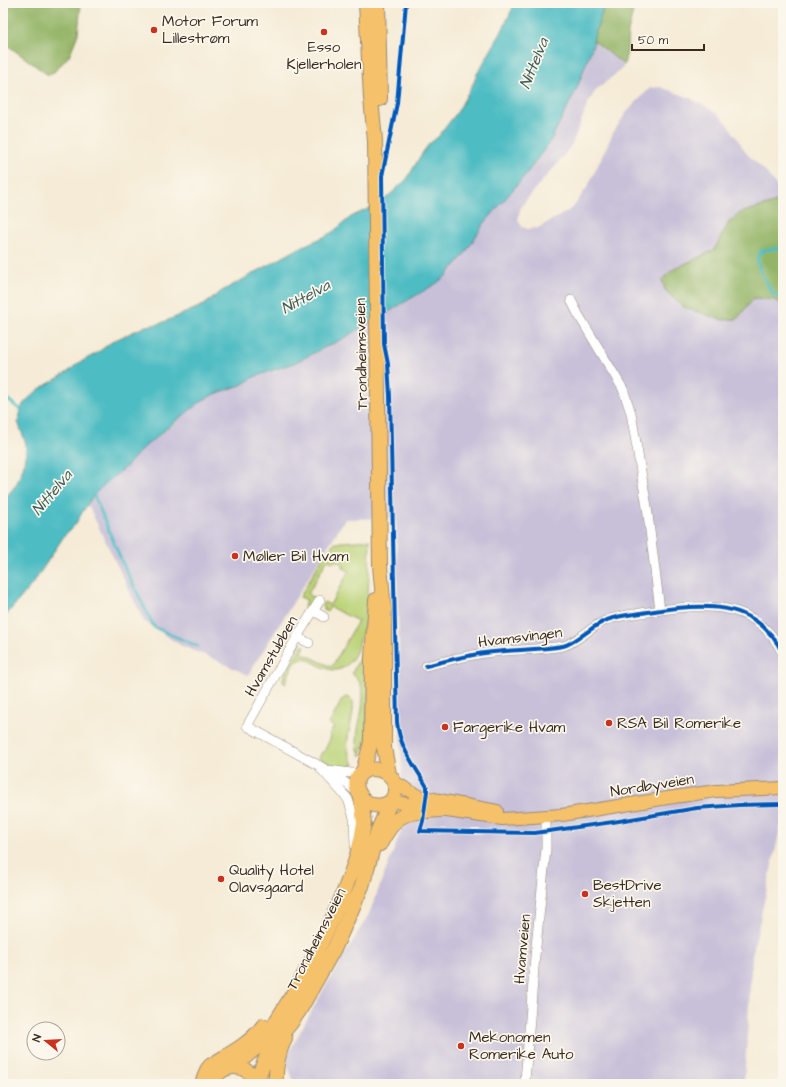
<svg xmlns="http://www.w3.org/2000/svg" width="786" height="1087" viewBox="0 0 786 1087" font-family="'Architects Daughter',sans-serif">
<rect width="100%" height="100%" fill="#fbf7ec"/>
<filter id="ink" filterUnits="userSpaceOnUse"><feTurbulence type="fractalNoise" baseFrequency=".025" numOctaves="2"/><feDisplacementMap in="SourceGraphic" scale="8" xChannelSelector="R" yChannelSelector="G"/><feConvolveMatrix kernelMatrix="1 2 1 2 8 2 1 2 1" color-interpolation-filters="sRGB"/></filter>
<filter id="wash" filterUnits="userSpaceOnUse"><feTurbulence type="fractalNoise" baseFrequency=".012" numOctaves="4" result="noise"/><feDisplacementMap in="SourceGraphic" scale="16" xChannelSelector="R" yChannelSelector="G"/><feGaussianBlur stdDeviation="0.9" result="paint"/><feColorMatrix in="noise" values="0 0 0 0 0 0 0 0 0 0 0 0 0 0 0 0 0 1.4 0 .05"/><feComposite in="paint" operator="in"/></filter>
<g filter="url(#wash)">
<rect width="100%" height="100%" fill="#f5ebd6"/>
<path fill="#c8c0d8" d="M594,42l30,23 -2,4 -25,20 -8,12 -16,41 -13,19 -27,30 -13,18 -2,10 4,8 6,2 10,-1 30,-17 7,-6 13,-19 25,-53 13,-20 24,-25 10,-1 28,10 21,11 11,8 8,8 19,30 17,16 19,24v6l-43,13 -26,37 -42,20 76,33 6,-5 20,2 9,5v511l-31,140 -8,128h-449l-10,-25 39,-70 45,-75 34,-88 -7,-308 -51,1 -97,156 -34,-16 -34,-14 -36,-24 -56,-116 6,-10 12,-12 20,-16 15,-17 62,-50 12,-6 26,-9 13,-8 42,-15 26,-12 43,-24 72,-43 27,-28 19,-30 49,-59 23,-34 22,-44z"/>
<path fill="#bbd378" stroke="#7b7e4b" d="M370,540c-1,25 1,127 -34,130 -10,1 -22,-8 -31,-12 -12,0 -16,17 -20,26l-2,-3v-3l19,-33 3,1 -3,7 30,14 26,-46 -28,-14 -3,5 -3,-2 -2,-5 2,-3 6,3 19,-34 -6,-3 1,-3 -9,-5 -1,2 -7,-2 -19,34 6,4 -8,14 -2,-6 3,-6 -7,-3 24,-42 3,1 6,-12 8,-2z
M369,633l-2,104 -6,19c-12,-19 8,-50 0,-71 -2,-5 -6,-8 -9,-12l10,-20z
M345,697l5,1 3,3c2,25 -14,40 1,63 -13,7 -24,0 -35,-6l3,-6h2l7,-15 -2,-2 5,-8 -5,-3 13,-24z"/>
<path fill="#94b568" stroke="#687043" d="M3,3h78l-3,31 -9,22 -17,18 -4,1 -45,-33z
M605,3h30l-7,29 -1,19 -3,14 -31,-25z
M783,200v105l-9,-5 -20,-2 -17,21 -14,1 -40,-13 -18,-17 -3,-10 10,-10 42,-20 15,-28 11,-9z"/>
<path fill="#4dbcc3" stroke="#447370" d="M515,3h90l-12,37 1,2 -17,46 -26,52 -24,33 -44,52 -19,30 -18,21 -9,7 -93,55 -48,24 -42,15 -13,8 -26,9 -12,6 -31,24 -31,26 -15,17 -20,16 -12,12 -11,16 -8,14 -11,11 -30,46 -31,37v-118l13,-16 7,-17 3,-17v-7l-8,-22 2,-8 3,-10 15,-14 30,-18 9,-8 20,-11 16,-12 33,-15 13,-2 45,-19 18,-14 81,-45 21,-9 10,-6 17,-14 31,-15 25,-23 14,-24 8,-11 9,-7 20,-26 16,-29 3,-8 24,-41z"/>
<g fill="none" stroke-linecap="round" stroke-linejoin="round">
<path stroke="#4dbcc3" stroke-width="3" d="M783,250l-6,-2 -16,3 -4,8 4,14 12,21 10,5
M3,396l18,14
M91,494l3,1 28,67 32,65 43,19"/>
</g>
</g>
<g filter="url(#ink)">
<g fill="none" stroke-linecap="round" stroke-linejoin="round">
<defs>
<path id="minor" d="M571,300l7,14 45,75 8,24 16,94 13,103
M320,600l-23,37 -50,89 80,44 33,4
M314,611l10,6
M297,637l12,6
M426,666c15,-4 31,-8 47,-11 29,-6 60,-4 90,-9 12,-2 31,-22 44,-26 12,-5 29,-6 41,-8 52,-9 109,-14 135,42
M321,769l27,30 6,19 1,27
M332,772l25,20
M526,1084l-1,-3 10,-125 11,-107v-32"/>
<path id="major" d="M393,781l25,15 79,15
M391,801l49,9 62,9 60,-4 112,-18 42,-6 67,-3"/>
<path id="highway" d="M366,3l5,95 4,43 5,425 4,44v138l5,26
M378,3l2,96
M370,769c7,0 15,1 20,7 7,6 7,22 -2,27 -24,13 -47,-27 -18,-34z
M363,772l8,-30 1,-84 4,-58
M380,844c18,-33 24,-31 60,-34
M233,1067l23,-19 16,-20 26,-42 26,-49 18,-40 13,-35 6,-22 3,-17 -3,-25
M256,1082l12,-29 7,-11 15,-18 9,-13 37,-66 26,-59 16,-56 12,-27
M202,1084l5,-14 3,-4c19,-12 40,-22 53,-40
M212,1084c9,-23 36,-22 45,0
M276,1084c-1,-16 2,-31 9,-46"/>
</defs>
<use href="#minor" stroke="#988a7a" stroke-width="10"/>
<use href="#major" stroke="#988a7a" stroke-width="14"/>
<use href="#highway" stroke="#988a7a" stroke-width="16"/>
<use href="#minor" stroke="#fff" stroke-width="9"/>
<use href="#major" stroke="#f5c16b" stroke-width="12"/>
<use href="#highway" stroke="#f5c16b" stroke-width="14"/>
<defs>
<path id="cycleway" d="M406,3l-9,100 -15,73 2,168 4,20 2,32 7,326c3,27 17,42 30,65v4l-4,30 -3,10 115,2 78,-11 84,-14 42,-3 44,-1
M426,666c15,-4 31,-8 47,-11 29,-6 60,-4 90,-9 12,-2 31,-22 44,-26 12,-5 29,-6 41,-8 52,-9 109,-14 135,42"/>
</defs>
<use href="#cycleway" stroke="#fbf7ec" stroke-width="6"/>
<use href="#cycleway" stroke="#0057b8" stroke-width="4"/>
</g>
</g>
<g fill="#c8321e" stroke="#fbf7ec" stroke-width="1.5">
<circle cx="154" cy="30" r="4"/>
<circle cx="324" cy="32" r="4"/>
<circle cx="235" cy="556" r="4"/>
<circle cx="609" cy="723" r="4"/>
<circle cx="445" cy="727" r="4"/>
<circle cx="221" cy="879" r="4"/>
<circle cx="585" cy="894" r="4"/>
<circle cx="461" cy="1046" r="4"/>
</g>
<g text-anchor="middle" stroke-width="3.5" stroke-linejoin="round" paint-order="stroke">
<g font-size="15" fill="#3b2a1e" stroke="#fbf7ec" text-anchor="start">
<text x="162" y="26">Motor Forum<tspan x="162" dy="17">Lillestrøm</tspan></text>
<text x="324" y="52" text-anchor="middle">Esso<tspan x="324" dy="17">Kjellerholen</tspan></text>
<text x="243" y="561">Møller Bil Hvam</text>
<text x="617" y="728">RSA Bil Romerike</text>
<text x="453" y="732">Fargerike Hvam</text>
<text x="229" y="875">Quality Hotel<tspan x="229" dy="17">Olavsgaard</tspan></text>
<text x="593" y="890">BestDrive<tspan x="593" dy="17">Skjetten</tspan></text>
<text x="469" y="1042">Mekonomen<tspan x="469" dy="17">Romerike Auto</tspan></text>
</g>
<g font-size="15" fill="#3b2a1e" stroke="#fbf7ec">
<text transform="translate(361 354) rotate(-91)" y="5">Trondheimsveien</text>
<text transform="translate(520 637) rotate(-7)" y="5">Hvamsvingen</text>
<text transform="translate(271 656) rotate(-60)" y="5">Hvamstubben</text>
<text transform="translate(652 785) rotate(-9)" y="5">Nordbyveien</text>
<text transform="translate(316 939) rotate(-63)" y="5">Trondheimsveien</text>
<text transform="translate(522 949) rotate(-85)" y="5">Hvamveien</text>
</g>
<g font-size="16" font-style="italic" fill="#415d58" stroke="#fbf7ec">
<text transform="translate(533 63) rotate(-68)" y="6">Nittelva</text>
<text transform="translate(305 296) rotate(-29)" y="6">Nittelva</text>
<text transform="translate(51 492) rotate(-50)" y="6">Nittelva</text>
</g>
</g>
<rect width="786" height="1087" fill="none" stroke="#fbf7ec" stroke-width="16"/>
<g transform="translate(46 1041) rotate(288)"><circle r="19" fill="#fbf7ec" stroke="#aea59a"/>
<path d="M0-3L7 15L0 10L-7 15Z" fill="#c8321e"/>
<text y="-6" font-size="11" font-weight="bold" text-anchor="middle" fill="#3b2a1e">N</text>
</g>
<path d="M632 44v6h72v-6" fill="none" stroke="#3b2a1e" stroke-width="2"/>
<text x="638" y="44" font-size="12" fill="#3b2a1e" stroke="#fbf7ec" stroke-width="3" paint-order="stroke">50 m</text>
</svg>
